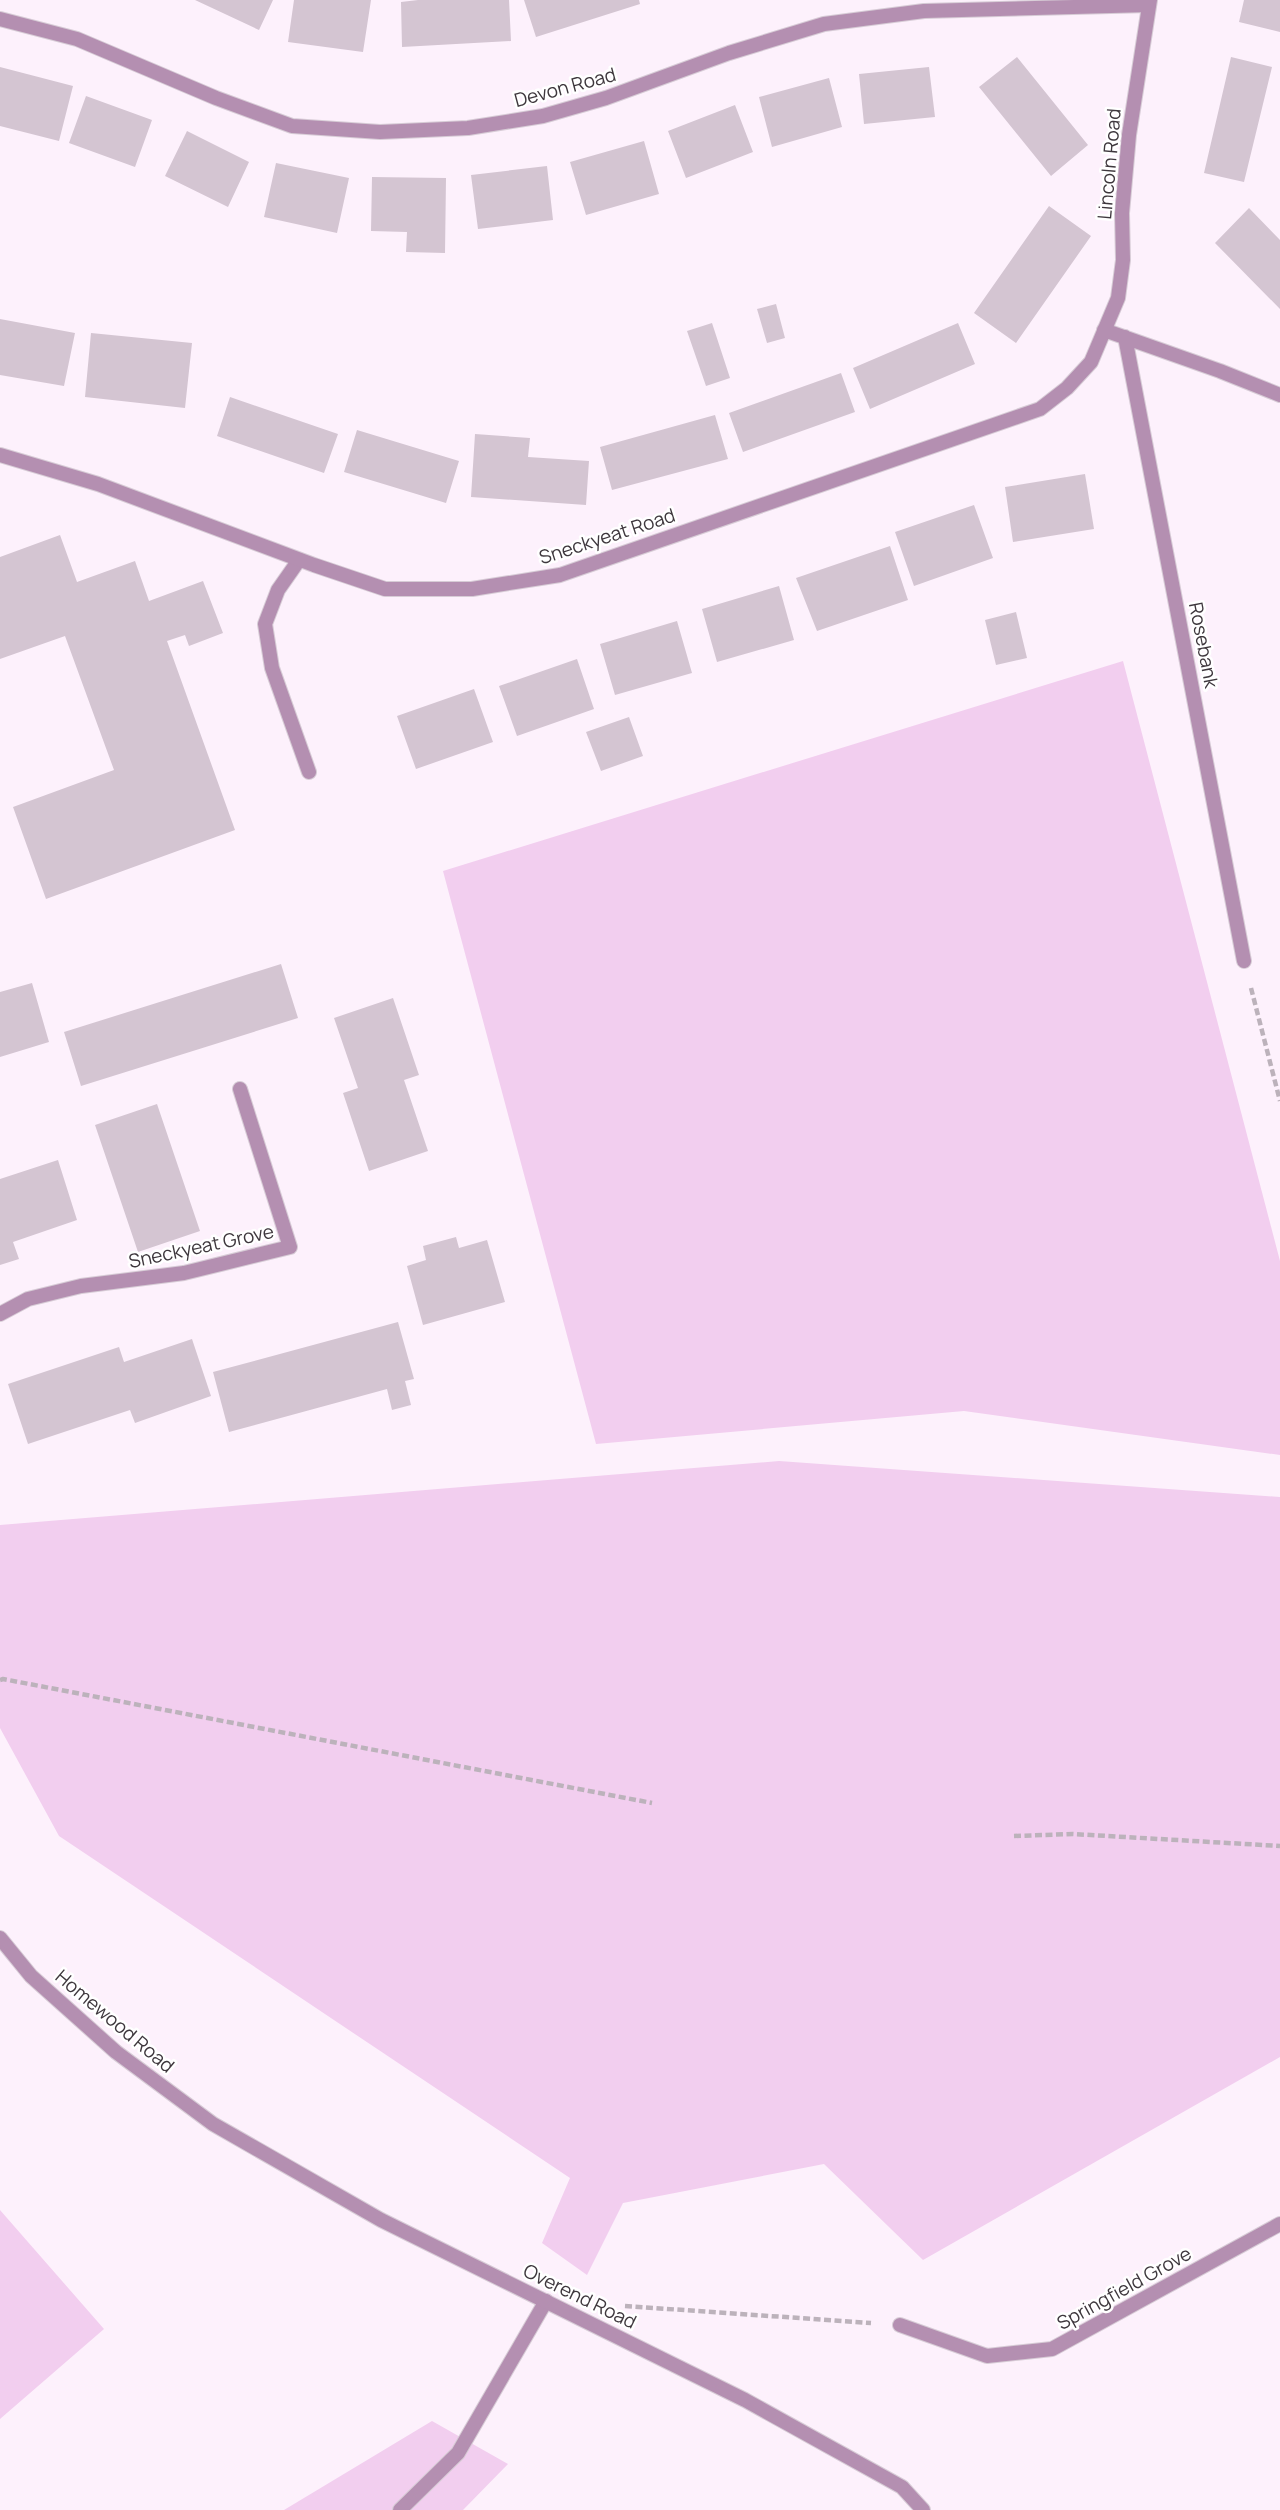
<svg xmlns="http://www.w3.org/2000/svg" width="1280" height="2510" viewBox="0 0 1280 2510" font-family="Manrope,sans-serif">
<rect width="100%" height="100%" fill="#fdf1fc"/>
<path fill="#f2ceef" d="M1123,661l157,600v194l-316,-44 -368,33 -153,-573z
M779,1461l501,36v560l-357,203 -99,-96 -201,39 -36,72 -45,-32 28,-65 -511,-342 -59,-108v-203z
M0,2210l104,119 -104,90z
M432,2421l76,43 -45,46h-179z"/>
<path fill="#d4c5d2" d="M195,0h78l-14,30z
M294,0h77l-8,52 -75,-10z
M418,0h91l2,41 -109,6 -1,-45z
M524,0h115l1,4 -104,33z
M1244,0h36v32l-41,-10z
M1017,57l71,88 -37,31 -72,-89z
M1231,57l41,10 -28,115 -40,-9z
M0,67l73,19 -14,55 -59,-15z
M929,67l6,50 -71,7 -5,-50z
M829,78l13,49 -70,20 -13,-50z
M86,96l66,24 -17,47 -66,-24z
M735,105l18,47 -67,26 -18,-47z
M187,131l62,31 -21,45 -63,-31z
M644,141l15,53 -73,21 -16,-53z
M276,163l73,15 -12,55 -73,-16z
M547,166l6,54 -75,9 -7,-54z
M372,177l74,1 -1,75 -39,-1 1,-20 -36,-1z
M1049,206l42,30 -75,107 -42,-30z
M1249,208l31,32v69l-65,-66z
M776,304l9,34 -18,5 -10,-34z
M0,319l75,14 -11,53 -64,-11z
M712,323l18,55 -24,8 -19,-55z
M958,323l17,41 -105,45 -17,-41z
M91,333l101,10 -7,65 -100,-11z
M841,373l14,39 -112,40 -14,-39z
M230,397l108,37 -14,39 -107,-37z
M715,415l13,44 -116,31 -12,-43z
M357,430l102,31 -13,42 -102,-31z
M475,434l55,4 -2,19 61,4 -3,44 -115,-8z
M1085,474l9,55 -81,13 -8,-55z
M974,505l19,53 -79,28 -19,-54z
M60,535l17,47 58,-21 14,40 54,-20 20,52 -34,13 -4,-11 -18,6 68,189 -189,69 -33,-92 101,-37 -49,-134 -65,23v-102z
M890,546l18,54 -91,31 -21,-53z
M779,586l15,54 -77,22 -15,-53z
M1016,612l11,46 -31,7 -11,-45z
M677,621l15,52 -77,22 -15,-51z
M577,659l17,50 -77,27 -18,-50z
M474,689l19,53 -77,27 -19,-53z
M629,717l14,39 -42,15 -15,-39z
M281,964l17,54 -217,68 -17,-54z
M32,983l17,59 -49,15v-65z
M393,998l26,77 -15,5 24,71 -59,20 -26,-78 15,-5 -24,-70z
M157,1104l43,127 -62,21 -43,-127z
M58,1160l19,60 -64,22 6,17 -19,6v-86z
M456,1237l3,11 28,-8 18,62 -82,23 -16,-59 19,-6 -3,-14z
M398,1322l16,57 -9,2 6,24 -19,5 -5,-21 -158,43 -16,-60z
M192,1339l19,57 -76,27 -5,-13 -102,34 -20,-60 111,-37 5,15z"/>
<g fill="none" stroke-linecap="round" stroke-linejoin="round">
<defs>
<path id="service" d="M299,560l-21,30 -13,34 7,44 37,104
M400,2510l58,-57 88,-152"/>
<path id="minor" d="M0,19l77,20 139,59 76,28 88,6 88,-4 75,-12 63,-18 123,-45 95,-29 100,-13 225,-6
M1104,330l116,41 60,24
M1125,337l119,624
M0,455l98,29 216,81 71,24h87l88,-14 480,-166 27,-21 24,-26 27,-64 5,-38 -1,-47 7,-78 21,-135
M0,1314l28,-15 53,-13 103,-13 106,-26 -50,-158
M900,2325l87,31 65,-7 228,-125"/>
<path id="tertiary" d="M0,1938l31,38 85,76 97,72 168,96 364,180 157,87 21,23"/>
</defs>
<use href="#service" stroke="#d7ccd6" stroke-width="16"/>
<use href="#minor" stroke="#d7ccd6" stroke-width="16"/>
<use href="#tertiary" stroke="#d7ccd6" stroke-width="16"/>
<path stroke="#bcb2bb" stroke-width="4.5" stroke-dasharray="7 3.5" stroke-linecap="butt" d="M1251,988l29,113
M0,1680l3,-1 649,124
M1014,1836l59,-2 207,12
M625,2306l246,17"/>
<use href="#service" stroke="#b48fb1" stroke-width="14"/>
<use href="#minor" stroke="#b48fb1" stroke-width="14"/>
<use href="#tertiary" stroke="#b48fb1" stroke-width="14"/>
</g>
<g text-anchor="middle" stroke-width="5" stroke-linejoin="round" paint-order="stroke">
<g font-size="19" fill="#3e373d" stroke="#fff">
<text transform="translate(565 87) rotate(-15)" y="7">Devon Road</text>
<text transform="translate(1109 164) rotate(-85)" y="7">Lincoln Road</text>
<text transform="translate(607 536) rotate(-18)" y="7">Sneckyeat Road</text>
<text transform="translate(1204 645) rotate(79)" y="7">Rosebank</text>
<text transform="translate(201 1246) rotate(-12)" y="7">Sneckyeat Grove</text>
<text transform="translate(115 2021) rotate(40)" y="7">Homewood Road</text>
<text transform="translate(1124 2288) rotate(-29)" y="7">Springfield Grove</text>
<text transform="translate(580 2296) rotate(26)" y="7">Overend Road</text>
</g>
</g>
</svg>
